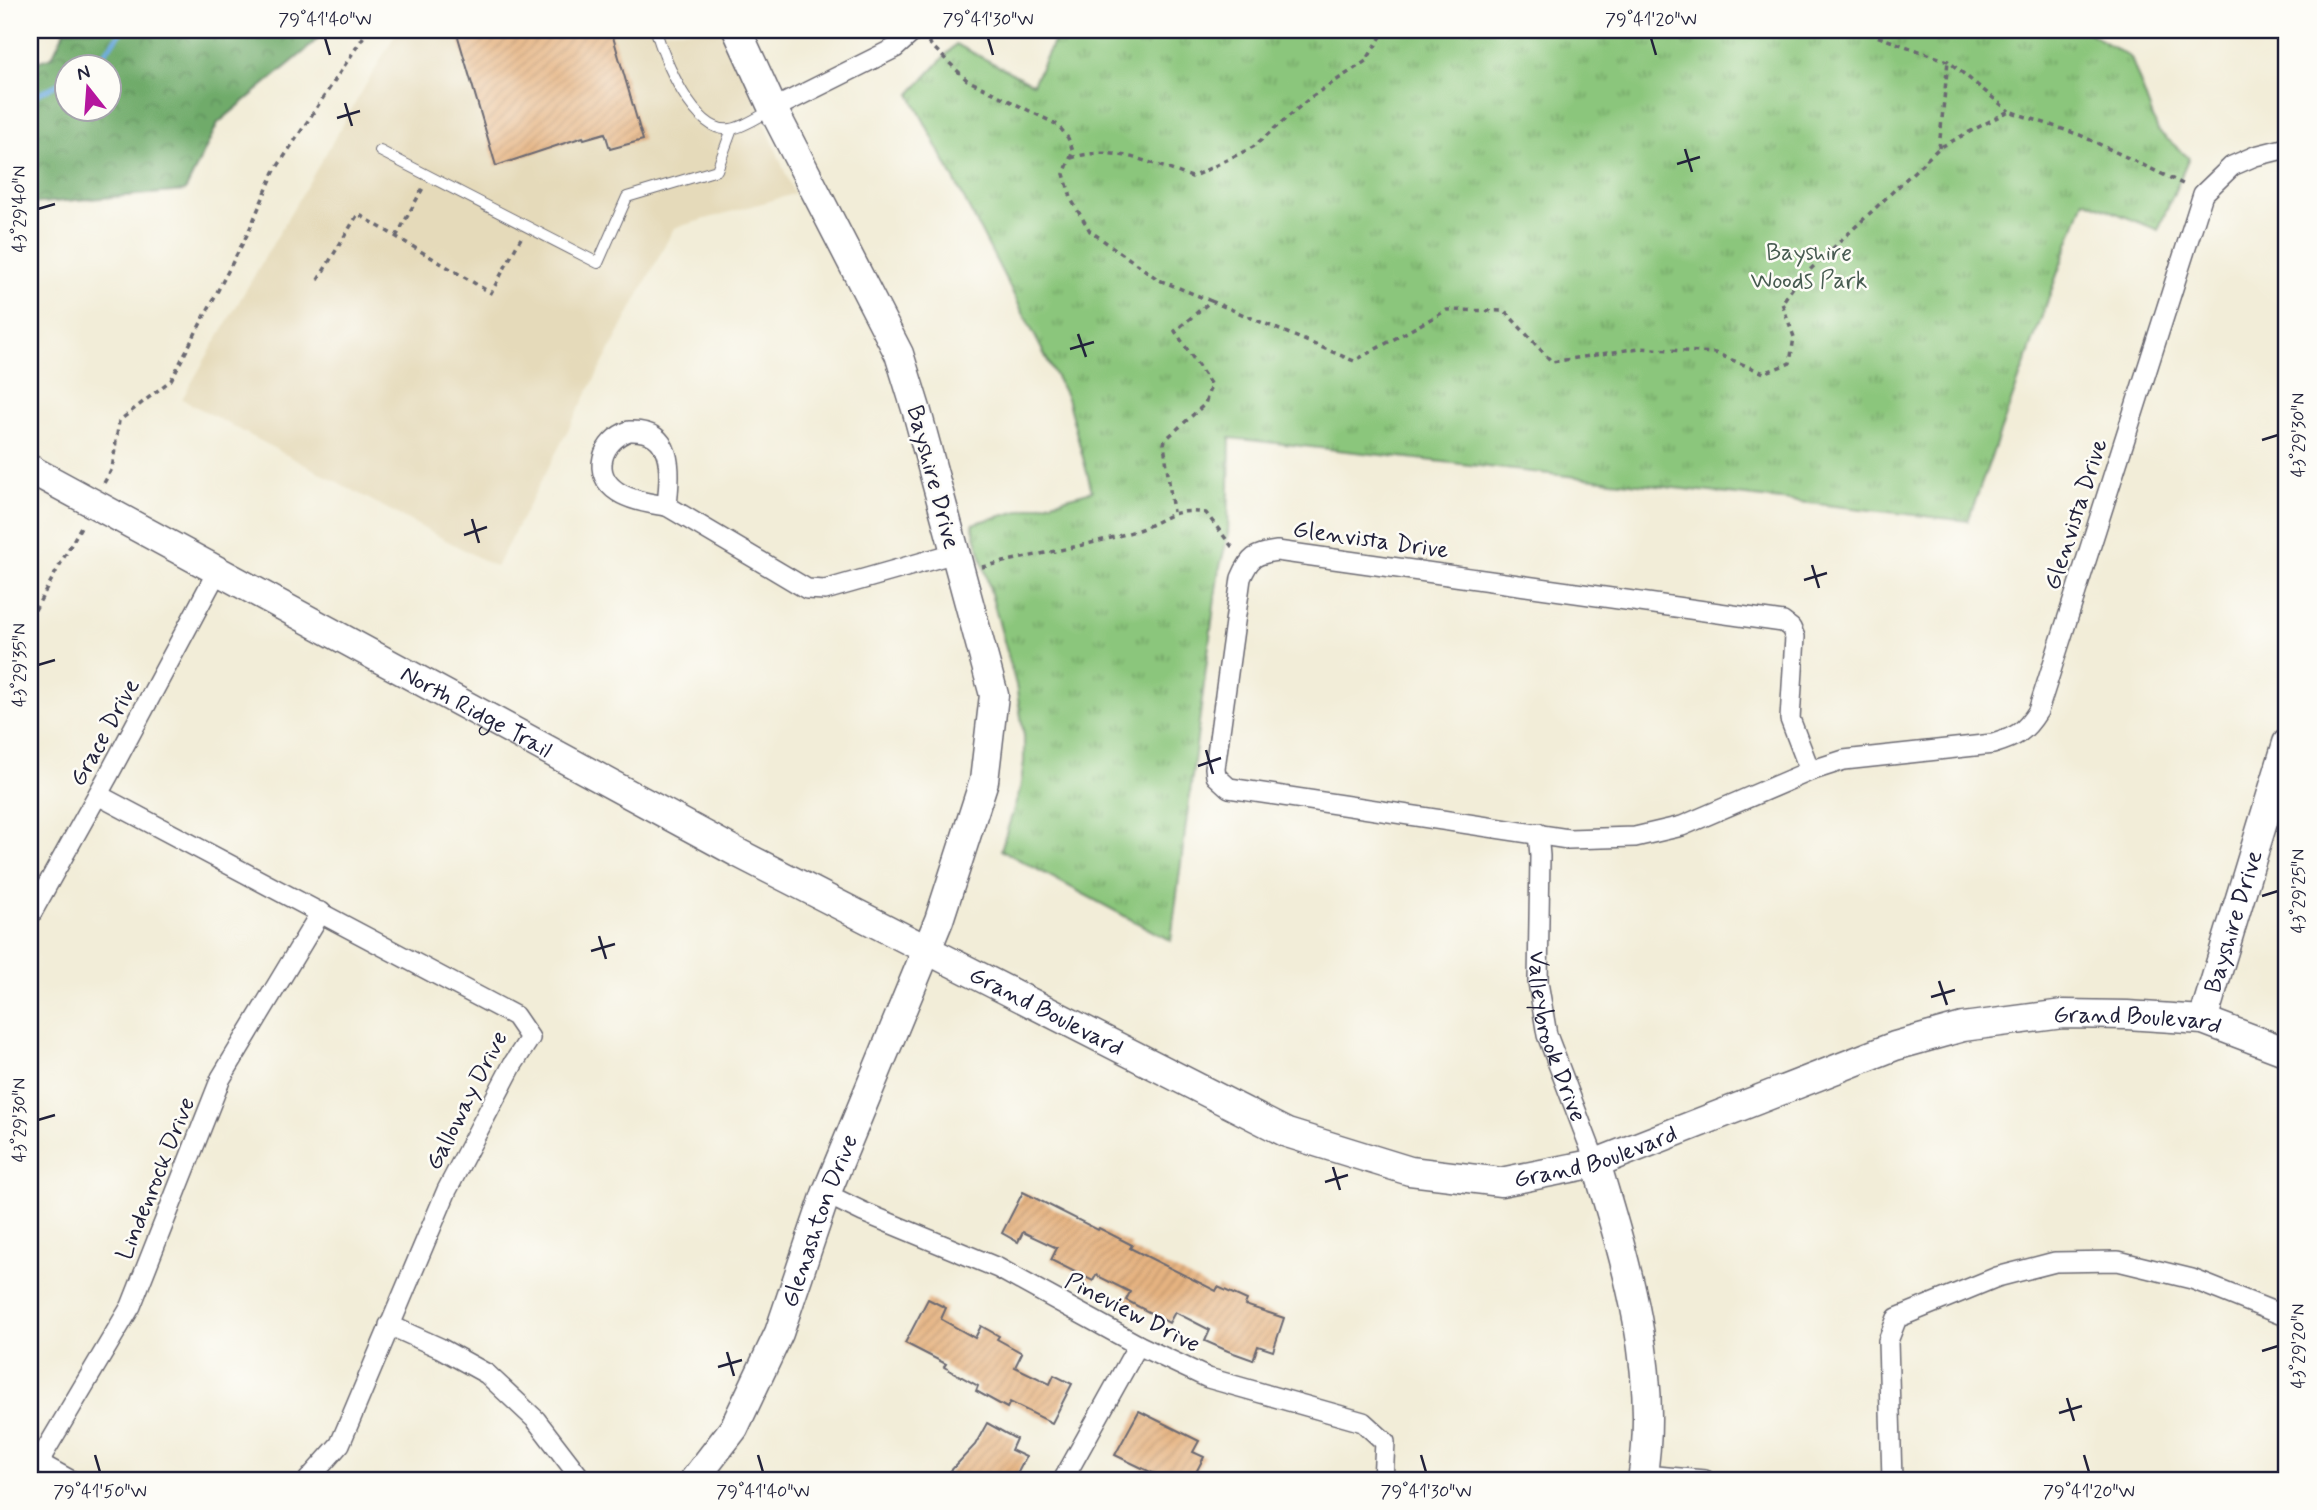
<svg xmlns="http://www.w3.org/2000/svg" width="2317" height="1510" viewBox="0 0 2317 1510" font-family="Mynerve,sans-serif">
<defs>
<pattern id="forest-crowns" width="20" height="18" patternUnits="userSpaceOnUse" patternTransform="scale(1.75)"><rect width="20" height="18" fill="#70ab6b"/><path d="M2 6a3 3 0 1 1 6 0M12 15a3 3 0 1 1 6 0" fill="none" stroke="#5c8b59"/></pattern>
<pattern id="park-tufts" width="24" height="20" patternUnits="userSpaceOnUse" patternTransform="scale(1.75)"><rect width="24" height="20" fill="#8bc67b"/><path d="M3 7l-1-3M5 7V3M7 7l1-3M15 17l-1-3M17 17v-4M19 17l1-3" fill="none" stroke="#71a066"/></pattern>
<pattern id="building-hatch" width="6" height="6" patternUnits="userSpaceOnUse" patternTransform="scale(1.75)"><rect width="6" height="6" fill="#e5b280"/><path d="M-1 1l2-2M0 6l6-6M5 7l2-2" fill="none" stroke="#c49970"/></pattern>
</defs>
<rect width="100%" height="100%" fill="#fdfcf7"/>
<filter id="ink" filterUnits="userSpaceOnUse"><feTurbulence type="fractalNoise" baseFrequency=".0143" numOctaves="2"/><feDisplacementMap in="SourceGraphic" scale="14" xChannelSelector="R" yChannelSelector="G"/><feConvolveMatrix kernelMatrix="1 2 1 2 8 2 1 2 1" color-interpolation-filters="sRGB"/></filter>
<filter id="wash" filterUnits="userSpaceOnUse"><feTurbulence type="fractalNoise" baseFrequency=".00686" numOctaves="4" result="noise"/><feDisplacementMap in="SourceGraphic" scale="28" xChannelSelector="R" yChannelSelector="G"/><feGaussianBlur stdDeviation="1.57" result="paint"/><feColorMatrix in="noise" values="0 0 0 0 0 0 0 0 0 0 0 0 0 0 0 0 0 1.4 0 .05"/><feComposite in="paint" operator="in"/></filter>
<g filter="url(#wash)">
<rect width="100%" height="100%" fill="#f2edd8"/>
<path fill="#e5daba" d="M398,30h329l67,164 -120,34 -178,339 -314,-168z"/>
<path fill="url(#forest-crowns)" stroke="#496653" stroke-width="2" fill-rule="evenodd" d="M65,30h261l-21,21 -87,72 -33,68 -155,13v-140l22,-7zM66,66h42v42h-42z"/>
<path fill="url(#park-tufts)" stroke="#56745b" stroke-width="2" d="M1059,30h1025l47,28 27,73 31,27 -31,72 -74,-30 -116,321 -738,-83 -2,97 -10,40 -47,366 -170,-91 19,-61 4,-27v-26l-8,-51 -44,-161 120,-33 -25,-93 -157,-304 46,-50 77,40z"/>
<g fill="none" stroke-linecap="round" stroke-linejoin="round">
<path stroke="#6eace0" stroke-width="5" d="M94,66l29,-36
M30,98l36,-18"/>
</g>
<g id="blocks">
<path fill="url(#building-hatch)" d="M456,30h155l32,110 -33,9 -5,-16 -21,6 -1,-2 -87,29z
M1023,1192l75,38 1,-2 33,17 -2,3 86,43 2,-4 29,13 -2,5 39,13 -11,33 -15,-5 -5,14 -25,-9 -23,-10 5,-11 -35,-18 -6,11 -43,-23 4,-8 -34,-17 -3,6 -42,-21 6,-12 -34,-16 -5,10 -16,-9z
M928,1299l18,9 -5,11 34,19 6,-12 18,10 -2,3 25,14 -7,14 35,17 4,-9 18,9 -20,39 -42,-21 -3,6 -31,-17 2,-5 -34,-19 2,-3 -41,-21z
M1139,1411l60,30 -6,11 11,5 -12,23h-25l-52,-25z
M987,1423l29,16 -5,11 15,7 -12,23h-72l33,-35z"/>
</g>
</g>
<g filter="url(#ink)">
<use href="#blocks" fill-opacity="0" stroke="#6b6972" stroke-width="2"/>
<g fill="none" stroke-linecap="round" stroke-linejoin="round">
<defs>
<path id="lane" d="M656,30c7,28 39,105 75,99 13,-2 29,-13 40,-19
M380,151l218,112 29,-66 90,-27 15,-41"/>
<g id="street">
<path d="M773,109l122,-61 20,-18"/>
<path d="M629,431c47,-2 41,42 38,75 -16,-2 -35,-5 -49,-14 -28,-18 -16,-52 11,-61z"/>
<path d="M667,506l140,83 18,1 130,-37"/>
<path d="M1810,771l-20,-52 5,-82 -4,-9 -8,-6 -506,-71c-22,3 -27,6 -36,27l-26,190 1,8 13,12 339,51 67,-2 47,-11 128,-55 34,-11 149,-16c23,-7 32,-12 45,-33l165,-517 29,-28 23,-10 32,-8"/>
<path d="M98,795l417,221 15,22 -17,26 -66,126 -107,254 -32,36"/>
<path id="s1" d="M1538,833l2,23 -2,126 9,53 49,128"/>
<path d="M30,916l78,-140 110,-206"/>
<path d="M826,1194l37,18 135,56 140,77 70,33 155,44 22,20 -2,38"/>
<path d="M389,1325l51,23 47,26 49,46 46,60"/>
<path d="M30,1458l40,22"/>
<path d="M38,1463l93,-157 90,-228 100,-166"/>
<path d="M1643,1475l62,5"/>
<path d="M1063,1480l75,-135"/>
<path d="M1892,1480l-4,-139 9,-23 100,-41 58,-15 63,-1 74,18 95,38"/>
</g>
<g id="secondary">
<path id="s2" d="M30,469l708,384 213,109 336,171 123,38 91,11 95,-19 299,-117 68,-19 100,-13 64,1 76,5 84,32"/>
<path id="s3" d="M2203,1020l84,-277"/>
<path d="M1596,1163c31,102 64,211 46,317"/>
<path id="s4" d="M694,1480l40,-52 45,-95 47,-139 113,-274 45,-139 10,-86 -77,-283 -18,-58 -126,-245 -36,-79"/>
</g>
</defs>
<use href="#lane" stroke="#6b6972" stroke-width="12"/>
<use href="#street" stroke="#6b6972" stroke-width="22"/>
<use href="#secondary" stroke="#6b6972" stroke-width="31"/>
<path stroke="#6b6972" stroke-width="3.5" stroke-dasharray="5 5" stroke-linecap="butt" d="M1859,30l89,31 61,50
M30,36l6,-6
M928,42l39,38 91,45 10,13 5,13 -9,23 8,27 18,30 69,49 52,21 -36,30 36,54 -6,19 -40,36 -1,4 9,68
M1939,148l9,-87
M1071,158c43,-14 80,6 121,19l61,-30 58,-50 55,-36 19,-31
M396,237l28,-51
M318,280l40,-66 133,79 30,-55
M1211,301l143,60 93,-51 58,1 47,51 87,-14 76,5 49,20 26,-10 4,-26 -12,-34 14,-20 143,-135 70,-37 71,24 105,50
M104,483l8,-14 7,-48 52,-41 77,-147 26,-61 94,-142
M982,567c49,-12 106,-21 153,-36 32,-10 34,-24 71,-18l27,35
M30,619l53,-96"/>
<use href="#lane" stroke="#fff" stroke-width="10"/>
<use href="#street" stroke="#fff" stroke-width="19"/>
<use href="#secondary" stroke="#fff" stroke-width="28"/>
</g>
</g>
<path fill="none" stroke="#22223b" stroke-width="2.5" d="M325,38l5,17M988,38l5,17M1651,38l5,17M345,103l7,23M337,118l23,-7M1685,149l7,23M1677,164l23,-7M38,209l17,-5M1078,334l8,23M1070,349l24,-7M2262,440l16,-5M472,519l7,24M464,535l23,-8M1812,565l7,23M1804,580l23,-7M38,665l17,-5M1206,750l7,24M1198,766l23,-8M2262,896l16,-5M599,936l7,23M591,951l24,-7M1939,981l8,24M1931,997l24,-7M38,1120l17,-5M1333,1167l7,23M1325,1182l23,-7M2262,1351l16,-5M727,1352l7,24M718,1367l24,-7M2067,1398l7,23M2059,1413l23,-7M95,1455l5,17M758,1455l5,17M1421,1455l5,17M2084,1455l5,17"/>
<g text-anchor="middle" stroke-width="5" stroke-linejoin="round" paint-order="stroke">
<g font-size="24" fill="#475b51" stroke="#fdfcf7">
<text x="1809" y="260">Bayshire<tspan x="1809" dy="28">Woods Park</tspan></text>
</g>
<g font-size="24" fill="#22223b" stroke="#fdfcf7">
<text transform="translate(934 477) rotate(75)" y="8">Bayshire Drive</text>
<text transform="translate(2075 514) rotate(-72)" y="8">Glenvista Drive</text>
<text transform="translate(1371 539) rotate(8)" y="8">Glenvista Drive</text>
<text dy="8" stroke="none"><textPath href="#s2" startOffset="508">North Ridge Trail</textPath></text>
<text transform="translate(104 732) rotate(-61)" y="8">Grace Drive</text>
<text dy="8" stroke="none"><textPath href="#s3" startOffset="103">Bayshire Drive</textPath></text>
<text dy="8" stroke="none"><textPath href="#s2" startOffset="1152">Grand Boulevard</textPath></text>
<text dy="8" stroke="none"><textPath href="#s2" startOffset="2306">Grand Boulevard</textPath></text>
<text dy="8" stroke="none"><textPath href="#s1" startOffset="206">Valleybrook Drive</textPath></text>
<text transform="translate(466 1100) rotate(-63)" y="8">Galloway Drive</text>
<text dy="8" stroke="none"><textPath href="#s2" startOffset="1740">Grand Boulevard</textPath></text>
<text transform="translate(155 1178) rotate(-68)" y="8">Lindenrock Drive</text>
<text dy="8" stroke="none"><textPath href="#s4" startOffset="290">Glenashton Drive</textPath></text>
<text transform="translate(1133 1312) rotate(27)" y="8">Pineview Drive</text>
</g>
</g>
<rect width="2317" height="1510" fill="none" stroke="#fdfcf7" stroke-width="77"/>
<g transform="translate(88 88) rotate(343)"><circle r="33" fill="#fdfcf7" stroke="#a5a5ac" stroke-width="2"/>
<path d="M0-5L12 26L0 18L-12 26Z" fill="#b5179e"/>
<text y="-10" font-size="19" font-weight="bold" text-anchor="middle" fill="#22223b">N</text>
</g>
<rect x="38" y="38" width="2240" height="1434" fill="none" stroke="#22223b" stroke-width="2.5"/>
<g font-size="18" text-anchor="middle" fill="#22223b">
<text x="325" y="25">79°41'40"W</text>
<text x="988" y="25">79°41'30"W</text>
<text x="1651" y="25">79°41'20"W</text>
<text transform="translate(19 209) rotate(-90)" y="6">43°29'40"N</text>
<text transform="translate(2298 435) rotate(-90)" y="6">43°29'30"N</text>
<text transform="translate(19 665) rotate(-90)" y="6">43°29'35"N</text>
<text transform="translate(2298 891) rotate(-90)" y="6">43°29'25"N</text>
<text transform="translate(19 1120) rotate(-90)" y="6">43°29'30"N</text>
<text transform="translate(2298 1346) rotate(-90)" y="6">43°29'20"N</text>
<text x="100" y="1497">79°41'50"W</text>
<text x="763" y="1497">79°41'40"W</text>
<text x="1426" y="1497">79°41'30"W</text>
<text x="2089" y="1497">79°41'20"W</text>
</g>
</svg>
